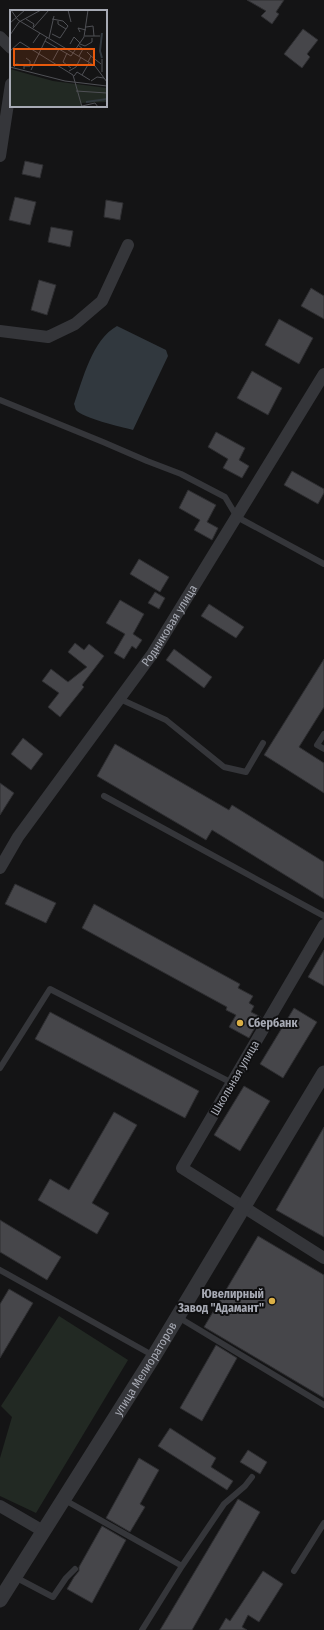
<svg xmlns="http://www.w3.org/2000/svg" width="324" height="1630" viewBox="0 0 324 1630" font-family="'Fira Sans Condensed',sans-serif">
<rect width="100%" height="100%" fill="#141415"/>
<path fill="#222923" d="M59,1316l69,44 -92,153 -36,-17v-38l12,-41 -11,-11z"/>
<path fill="#31383e" d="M117,326l49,24 2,6 -35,74c-11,-3 -51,-12 -57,-20 -1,-2 -1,-4 -2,-6 9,-25 18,-64 43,-78z"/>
<path fill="#46464a" stroke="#2e2e31" d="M247,0h37l-8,12 3,2 -7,10 -11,-8 5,-5z
M303,29l15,11 -11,14 3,3 -8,11 -18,-14z
M25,161l18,4 -3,13 -18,-4z
M15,197l21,5 -6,23 -21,-5z
M106,200l17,3 -3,17 -16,-3z
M51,227l22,4 -3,16 -22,-5z
M39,280l17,5 -9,30 -16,-5z
M311,288l13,8v23l-23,-13z
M279,319l34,19 -14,26 -34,-19z
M252,371l30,17 -14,27 -31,-17z
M216,432l29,16 -6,12 10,6 -7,12 -19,-10 5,-9 -20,-12z
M292,471l32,18v4l-6,11 -34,-19z
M188,490l28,15 -9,17 11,6 -6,12 -18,-10 6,-10 -21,-12z
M139,559l30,18 -9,15 -30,-18z
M155,592l10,6 -6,11 -11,-6z
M120,600l24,14 -11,20 9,6 -6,9 -4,-3 -8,13 -10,-6 11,-19 -19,-11z
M209,604l35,23 -8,11 -35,-22z
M75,643l9,7 5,-6 15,12 -22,29 2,2 -24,30 -12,-10 11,-14 -17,-12 9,-12 17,13 19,-15 -19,-15z
M174,649l38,28 -8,11 -38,-28z
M324,659v48l-25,40 25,16v30l-60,-38z
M23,738l20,16 -12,16 -20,-16z
M115,744l114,66 3,-5 92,57v37l-112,-69 -6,10 -109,-64z
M0,783l14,10 -14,22z
M15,884l41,19 -10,20 -41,-19z
M94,904l146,80 -2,4 15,8 -4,7 5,3 -3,6 10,5 -12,21 -20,-11 7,-12 -10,-5 1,-3 -145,-79z
M324,950v36l-16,-9z
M294,1008l23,14 -34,56 -23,-14z
M50,1012l149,79 -14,27 -150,-79z
M244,1086l26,15 -30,50 -26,-16z
M114,1112l23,13 -45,78 17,10 -12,21 -59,-34 12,-21 19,11z
M324,1127v110l-48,-27z
M0,1220l61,37 -14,23 -47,-28z
M258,1236l66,39v123l-120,-71z
M9,1289l24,14 -33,55v-54z
M216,1345l21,13 -35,63 -22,-13z
M170,1428l46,30 -5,9 22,14 -6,9 -69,-44z
M248,1450l19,12 -7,12 -20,-12z
M139,1458l20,12 -19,34 5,3 -15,25 -24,-14z
M238,1499l22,13 -68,118h-32z
M102,1526l24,14 -34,63 -25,-14 7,-12 5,-6v-4z
M263,1571l20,13 -24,38 -11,-7 -6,12 5,3h-28l7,-12 4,3z"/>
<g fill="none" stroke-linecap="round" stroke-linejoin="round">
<path stroke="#35363a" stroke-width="6" d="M0,400l103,42 44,19 34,13 44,23 12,20 87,47
M120,699l46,21 58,47 22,5 17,-29
M324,734l-7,11 7,4
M104,796l220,120
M0,1068l50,-79 182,94
M0,1270l154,86
M178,1317l146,88
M63,1499l119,67 42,-62 21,-18 7,-9
M294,1571l30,-48
M15,1577l38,20 13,-19 9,-9
M142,1630l40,-64"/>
<g stroke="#35363a" stroke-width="12">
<path d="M0,37l11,11"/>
<path d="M0,156l11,-72"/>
<path d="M0,331l48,6 27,-13 27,-23 26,-56"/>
<path id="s1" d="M0,868l18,-31 135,-184 171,-279"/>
<path d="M324,925l-142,243 142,90"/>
<path d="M0,1506l43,25"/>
</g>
<path stroke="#35363a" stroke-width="15" id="s2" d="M0,1600l154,-244 170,-283"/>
</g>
<g fill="#dbb046" stroke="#0f0f10" stroke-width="1.5">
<circle cx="240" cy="1023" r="4"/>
<circle cx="272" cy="1301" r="4"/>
</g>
<g text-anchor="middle" stroke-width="4" stroke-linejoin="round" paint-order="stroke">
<g font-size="12" fill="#a7aab4" stroke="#0f0f10">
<text dy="4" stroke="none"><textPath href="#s1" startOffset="296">Родниковая улица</textPath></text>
<text transform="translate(235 1078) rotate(-60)" y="4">Школьная улица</text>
<text dy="4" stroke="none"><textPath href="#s2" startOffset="273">улица Мелиораторов</textPath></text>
</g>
<g font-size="12" font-weight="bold" fill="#a7aab4" stroke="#0f0f10" text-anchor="start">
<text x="248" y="1027">Сбербанк</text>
<text x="264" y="1298" text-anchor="end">Ювелирный<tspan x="264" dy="14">Завод "Адамант"</tspan></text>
</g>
</g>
<g transform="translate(10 10)">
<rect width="97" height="97" fill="#141415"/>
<path d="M0,59l43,12 54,7v14l-26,1 1,4h-71z" fill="#222923"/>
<path fill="none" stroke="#31383e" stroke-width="2" d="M92,48l-2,-7 2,-18M76,92l21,-3"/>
<path fill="none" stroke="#4f5055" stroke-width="1" d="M1,0l7,10 77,46 12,16M58,0l3,12M16,9l8,5 -1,3M48,11v3l8,5M0,13l15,-13M76,17l7,-1 1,10M23,18l16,-18M70,22l-2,-4 8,2M42,24l8,4 8,-12 -5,-5 -11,-2M0,25l9,-13 22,-12M75,26h15M37,27l-2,4 26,15 13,-19 4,-27M39,28l5,-22M23,33l7,-10M60,34l4,-7 6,6M70,34l5,2 7,-4v-4M68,35l5,4 -4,7M0,41l10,-9 53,33 9,32M77,42l4,4 -3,6M57,43l-4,9 8,6M81,46l10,8M92,49v13M43,50l6,-11M14,56h6v-5l-4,-3M0,57l55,14 42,5M4,57l2,-3 8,1v4M21,60l14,-29M59,61l7,-4 5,-10M72,65l7,-12M64,66l3,-4 13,8M81,71l6,-4 7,1M66,81l31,2M72,96l13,-3 3,4"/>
<path fill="#e8590c" fill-opacity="0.15" stroke="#e8590c" stroke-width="2" d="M4,39h80v16h-80z"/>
<rect width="97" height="97" fill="none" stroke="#a7aab4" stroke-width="2"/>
</g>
</svg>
